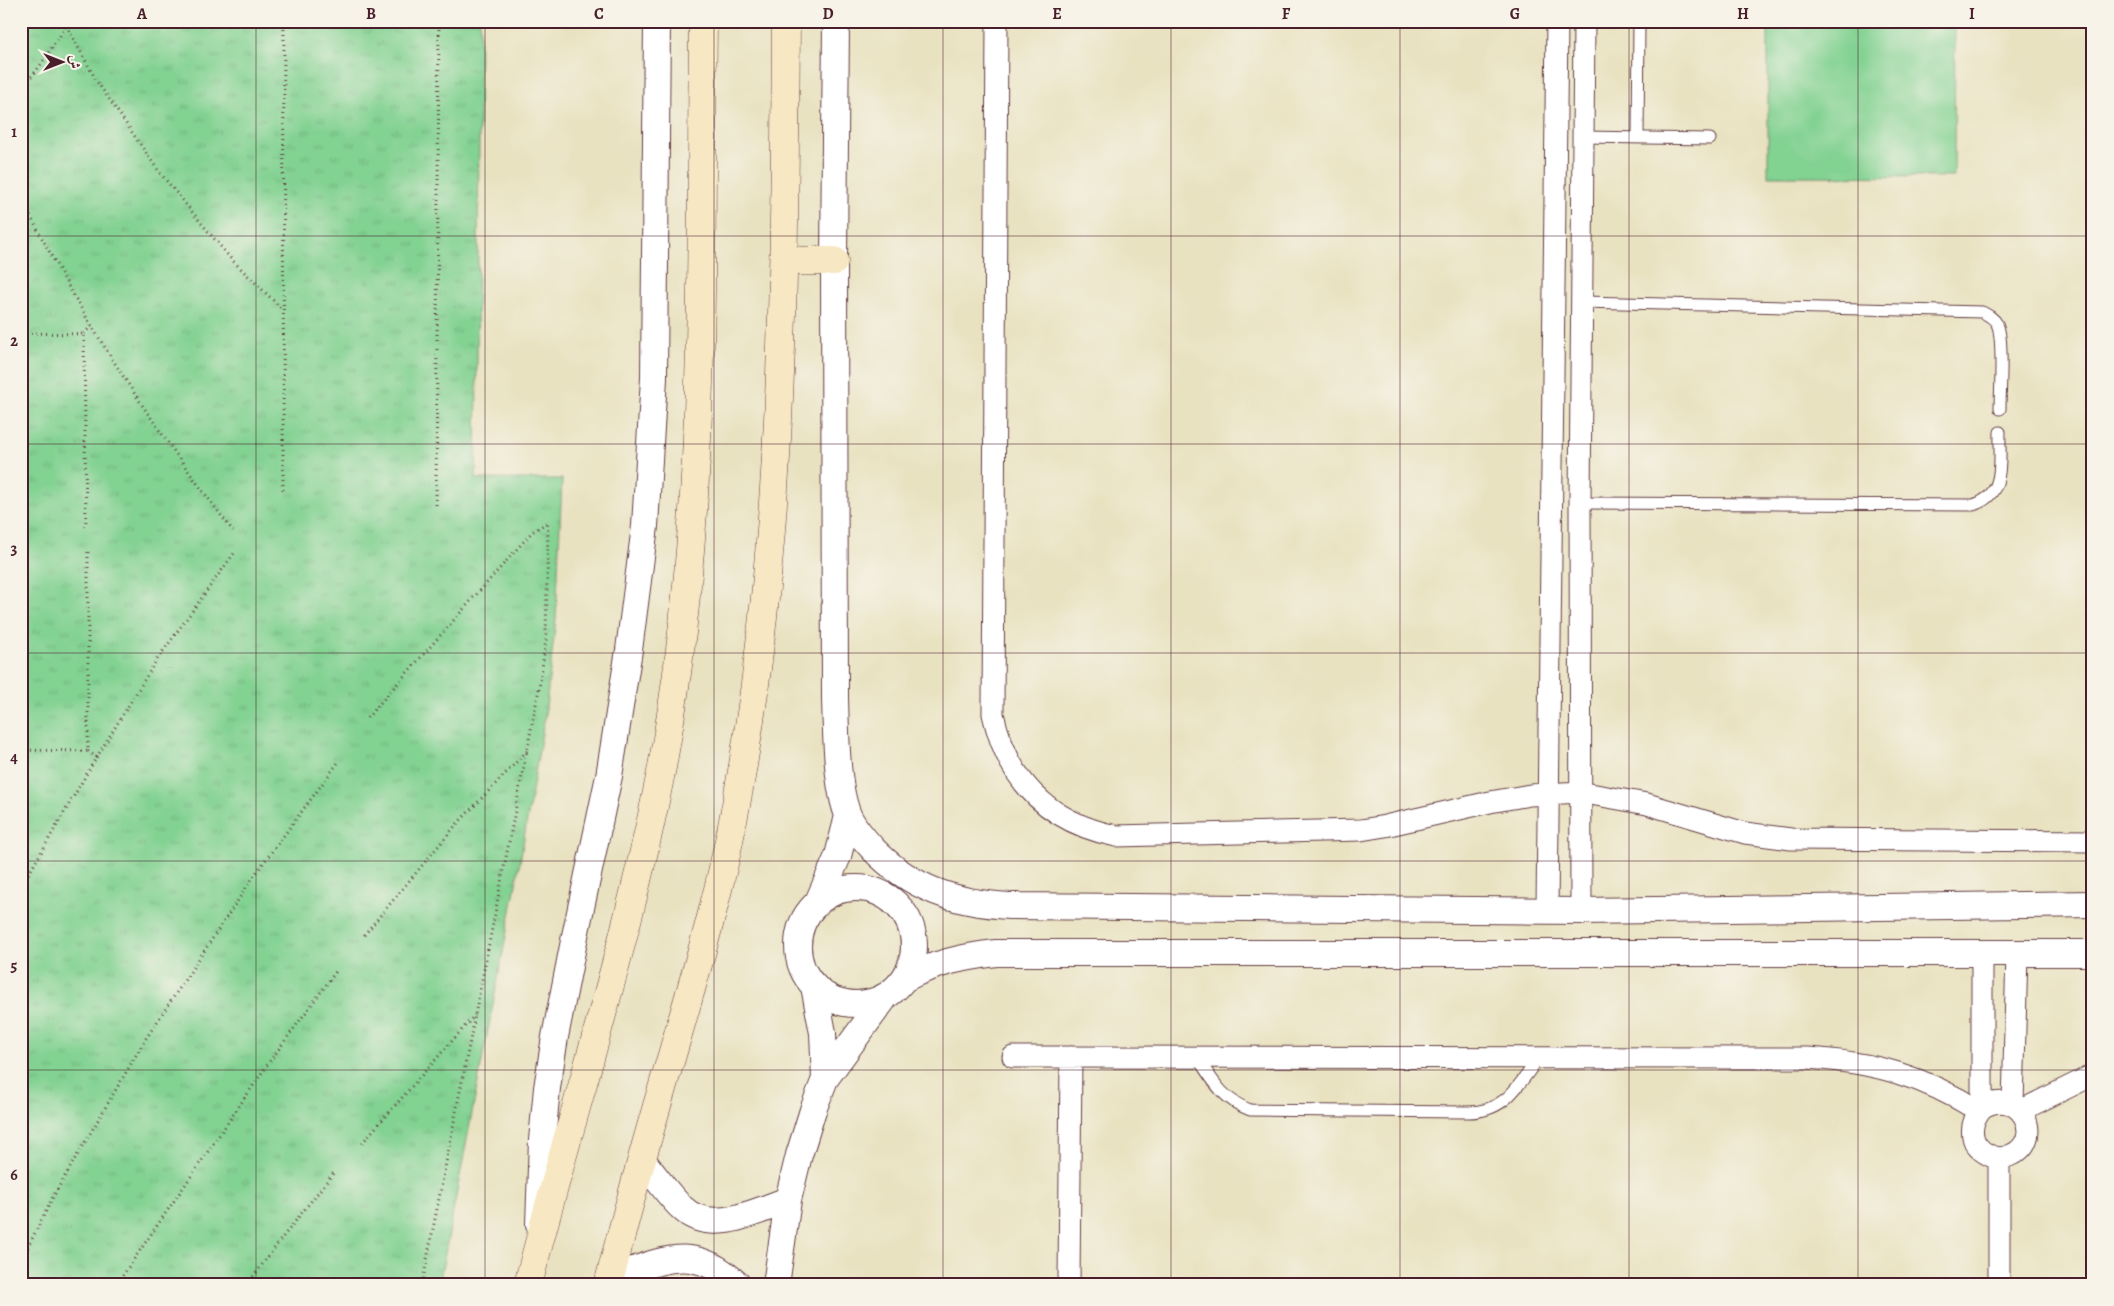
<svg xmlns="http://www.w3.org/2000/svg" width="2114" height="1306" viewBox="0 0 2114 1306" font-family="Alegreya,Amiri,serif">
<defs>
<pattern id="park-tufts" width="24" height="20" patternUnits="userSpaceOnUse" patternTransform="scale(1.25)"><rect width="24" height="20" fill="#82d292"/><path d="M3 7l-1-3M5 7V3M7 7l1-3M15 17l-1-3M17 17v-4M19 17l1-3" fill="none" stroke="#72b47e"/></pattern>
</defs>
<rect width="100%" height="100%" fill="#f7f3e8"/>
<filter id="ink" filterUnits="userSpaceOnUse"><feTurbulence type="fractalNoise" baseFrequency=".02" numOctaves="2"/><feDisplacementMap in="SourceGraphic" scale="10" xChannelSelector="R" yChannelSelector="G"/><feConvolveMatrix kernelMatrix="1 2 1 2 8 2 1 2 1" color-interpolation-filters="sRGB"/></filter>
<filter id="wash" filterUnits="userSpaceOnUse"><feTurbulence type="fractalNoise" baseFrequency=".0096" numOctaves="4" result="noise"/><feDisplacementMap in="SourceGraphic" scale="20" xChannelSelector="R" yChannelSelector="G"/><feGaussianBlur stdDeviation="1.12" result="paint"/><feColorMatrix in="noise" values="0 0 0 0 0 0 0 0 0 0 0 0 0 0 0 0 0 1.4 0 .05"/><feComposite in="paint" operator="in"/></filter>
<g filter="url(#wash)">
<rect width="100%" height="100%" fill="#e9e2c1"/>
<path fill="#82d292" stroke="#66785e" d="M1768,21h187l-1,156 -186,-1z"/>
<path fill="url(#park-tufts)" stroke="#66785e" d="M21,21h459l-4,458h86l-6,139 -11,97 -28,164 -78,406h-418z"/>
</g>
<g filter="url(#ink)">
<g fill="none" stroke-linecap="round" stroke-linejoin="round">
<defs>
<path id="service" d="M1583,137l127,2
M1638,138l1,-117
M1582,302l400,10c6,3 12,6 15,12 7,14 3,67 3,85
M1580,503l393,2c34,-10 26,-45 27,-73
M1197,1057c16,24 25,42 53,53l218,2c38,0 51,-28 71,-54"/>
<path id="minor" d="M997,21l-4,693c15,67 55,108 123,122l245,-6 24,-4 105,-24 40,-7 49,-3 68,12 98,29 46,6 302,2
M1547,910l10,-889
M1581,911l-1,-408 4,-482
M1013,1057l795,1c66,4 115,18 171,53
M2013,1105l4,-152
M1982,1108c37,-23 64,29 31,46 -9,5 -18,5 -26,0 -19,-10 -18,-31 -5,-46v-155
M2020,1111l73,-36
M1999,1158v127
M1069,1285l2,-228"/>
<path id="tertiary" d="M836,21l-2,240 1,437c1,32 1,88 13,117 5,12 16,24 25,34 39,40 82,54 137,57l571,5 512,-7
M798 946a58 58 0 1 1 116 0a58 58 0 1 1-116 0Z
M817,904l21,-48 10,-40
M904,979c30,-16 59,-22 92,-26h1097
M814,986l9,47 2,46
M642,1160c13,15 25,34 40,48 29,28 74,3 106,-8
M539,1224l3,-84 5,-52 8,-51 20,-101 34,-160 20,-126 16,-124 9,-148 3,-357
M610,1278c52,-17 83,-37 128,7
M776,1285l12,-85 11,-45 14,-45 12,-31 61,-83"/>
<path id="secondary" d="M784,261h50
M528,1285c44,-173 100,-343 134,-518 46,-245 38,-498 41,-746
M608,1285c20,-77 41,-154 64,-230 24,-83 49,-165 64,-250 48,-258 48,-522 50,-784"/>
</defs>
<use href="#service" stroke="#623c42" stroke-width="13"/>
<use href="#minor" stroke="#623c42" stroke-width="23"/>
<use href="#tertiary" stroke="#623c42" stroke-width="28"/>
<use href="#secondary" stroke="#623c42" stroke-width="29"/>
<path stroke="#623c42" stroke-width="3" stroke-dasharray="1 4" stroke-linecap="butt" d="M64,21l32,59 64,93 71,86 52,51
M21,88l16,-18 33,-49
M21,198c16,31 32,61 49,91 48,84 104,165 163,242
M21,333l63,1 2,196
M84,334l8,-9
M283,490l1,-469
M436,505l3,-484
M367,718l165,-186 16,-10 -2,118 -7,49 -117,596
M21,750l67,1v-199
M88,751l9,7
M21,887l72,-124 63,-102 79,-109
M364,935l92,-110 72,-75
M362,1143l113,-128
M21,1261l33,-66 91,-155 111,-167 84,-113
M117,1284l153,-223 67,-91
M247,1285l35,-47 53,-67"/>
<use href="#service" stroke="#fff" stroke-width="11"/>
<use href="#minor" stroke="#fff" stroke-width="21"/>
<use href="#tertiary" stroke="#fff" stroke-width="26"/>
<use href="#secondary" stroke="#f7e8c3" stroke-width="28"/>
</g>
</g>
<path fill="none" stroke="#4a1f2b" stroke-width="1" stroke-opacity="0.55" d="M256,21v1264M485,21v1264M714,21v1264M943,21v1264M1171,21v1264M1400,21v1264M1629,21v1264M1858,21v1264M21,236h2072M21,444h2072M21,653h2072M21,861h2072M21,1070h2072"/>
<rect width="2114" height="1306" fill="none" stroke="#f7f3e8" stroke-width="55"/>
<g transform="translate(62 62) rotate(90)" stroke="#f7f3e8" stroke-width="4" paint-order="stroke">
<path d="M0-4L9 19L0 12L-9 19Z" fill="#4a1f2b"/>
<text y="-8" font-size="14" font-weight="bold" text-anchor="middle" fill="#4a1f2b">ش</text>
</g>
<rect x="28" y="28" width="2058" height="1250" fill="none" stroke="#4a1f2b" stroke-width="2"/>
<g font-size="16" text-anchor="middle" font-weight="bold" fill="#4a1f2b">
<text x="142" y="19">A</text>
<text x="371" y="19">B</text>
<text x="599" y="19">C</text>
<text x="828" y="19">D</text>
<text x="1057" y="19">E</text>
<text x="1286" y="19">F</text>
<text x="1515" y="19">G</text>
<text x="1743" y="19">H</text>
<text x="1972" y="19">I</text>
<text x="14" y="137">1</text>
<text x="14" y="346">2</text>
<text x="14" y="554">3</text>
<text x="14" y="763">4</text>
<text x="14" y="971">5</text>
<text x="14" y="1180">6</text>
</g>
</svg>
